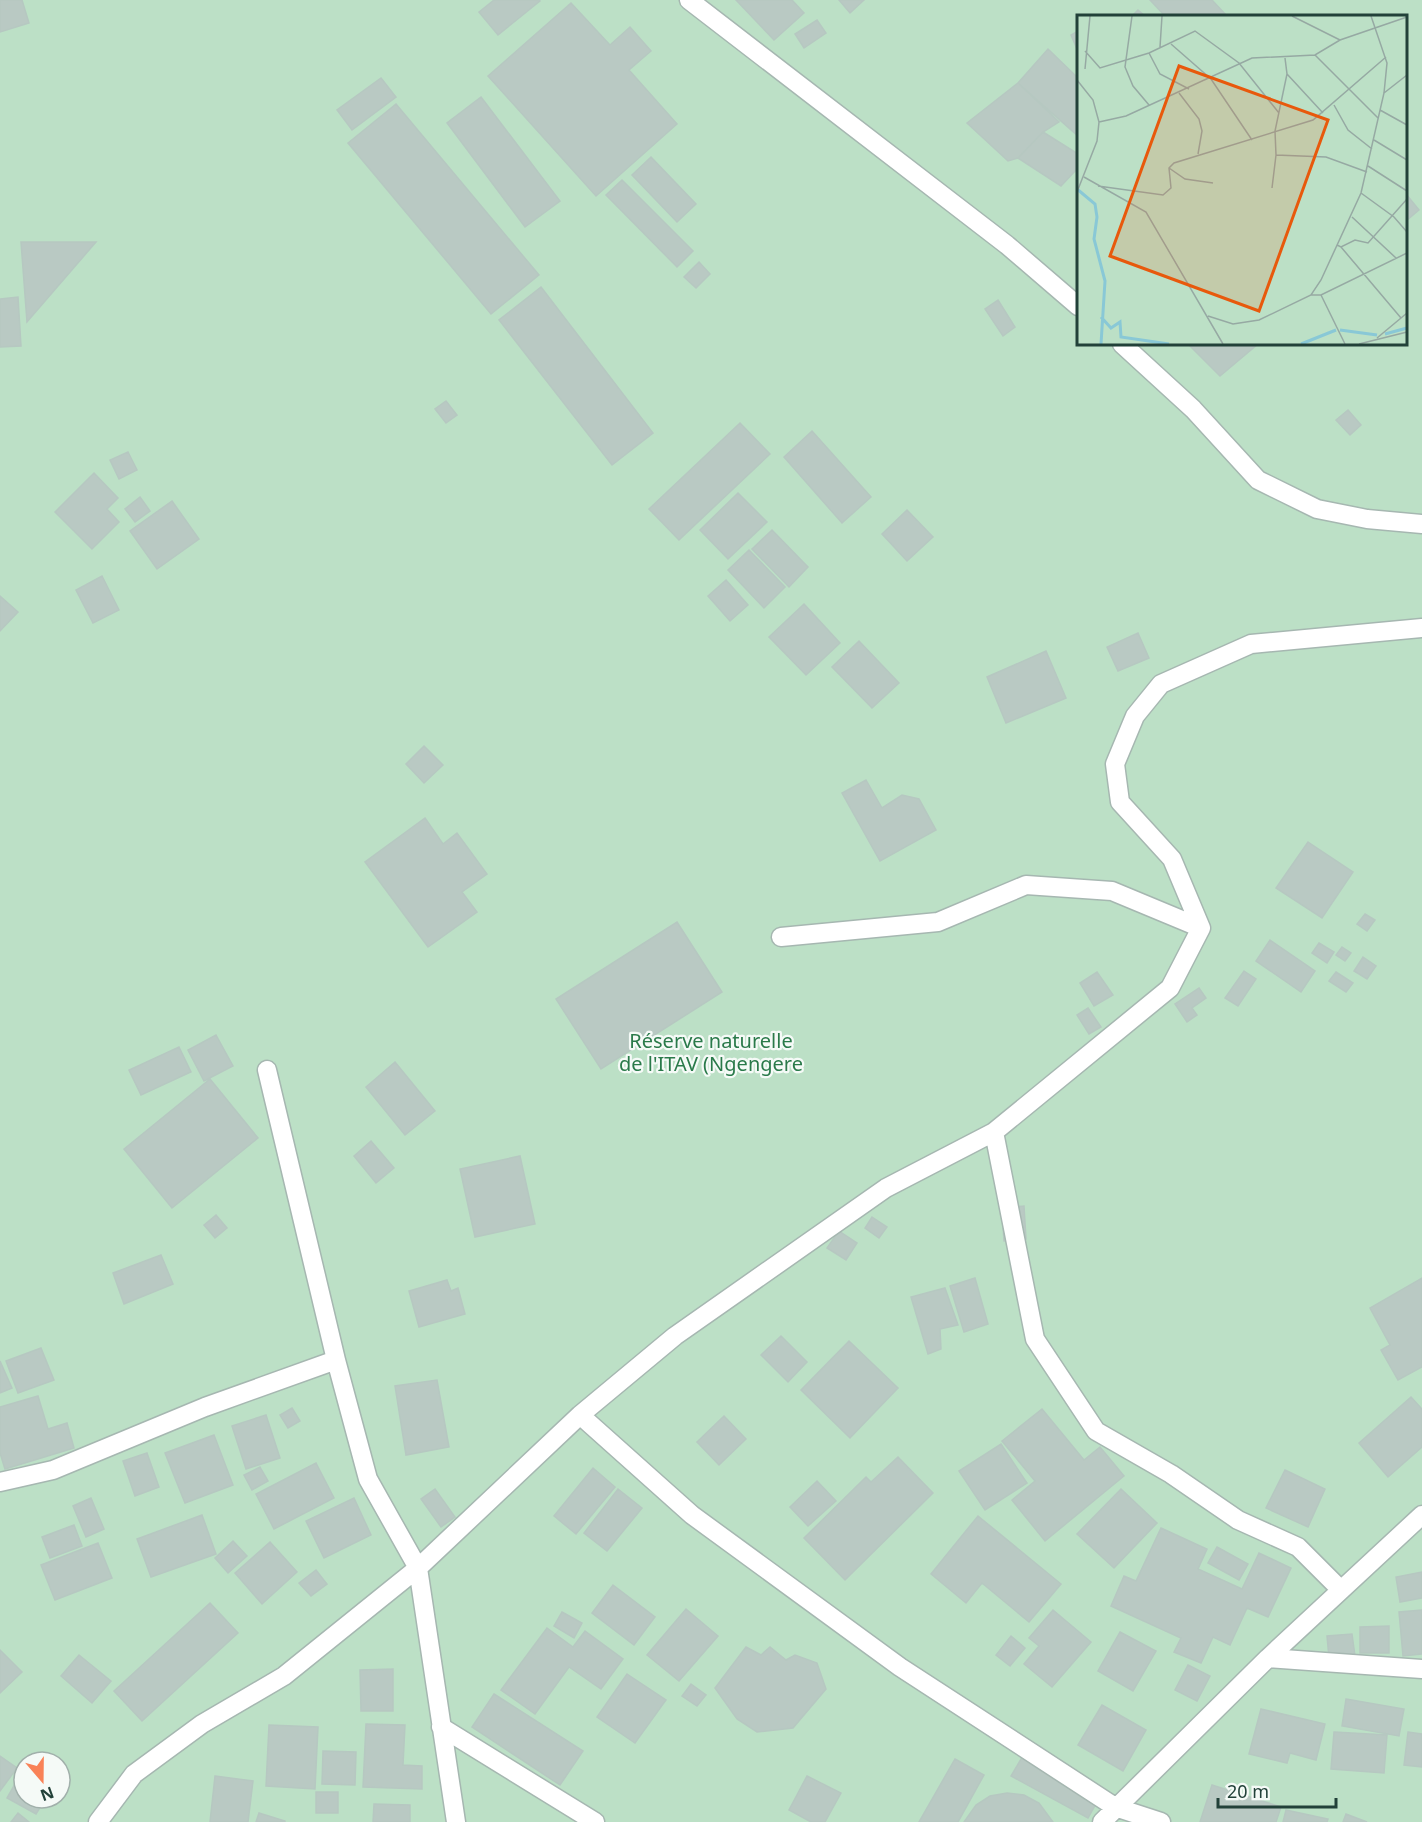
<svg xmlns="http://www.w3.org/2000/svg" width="1422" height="1822" viewBox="0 0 1422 1822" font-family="'Noto Sans',sans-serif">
<rect width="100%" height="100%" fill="#e4eeea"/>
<path fill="#bce0c6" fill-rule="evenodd" d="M0,0h1422v1822h-1422zM1078,16h328v328h-328zM24,1762h36v36h-36z"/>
<path fill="#b9c9c3" stroke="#b6c8c1" stroke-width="1.5" d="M0,0h22l7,23 -29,9z
M494,0h45l1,1 -42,34 -19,-23z
M736,0h56l12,13 -30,27z
M839,0h25l-14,13z
M1150,0h62l15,16h-62z
M571,3l39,42 20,-18 21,24 -22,19 48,54 -81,72 -108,-120z
M1138,10l7,6h-13z
M817,20l9,13 -22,15 -9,-14z
M1078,31v18h-1l-6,-14z
M1048,49l30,29v58l-60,-53z
M381,78l15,19 -44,33 -15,-20z
M1018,83l41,39 -16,10 -25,26 -10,3 -41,-38z
M481,97l79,104 -35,26 -78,-104z
M396,104l143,171 -48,39 -143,-171z
M1043,132l35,22v14l-17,18 -43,-28z
M651,157l45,47 -19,18 -45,-47z
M622,180l71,71 -16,16 -71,-72z
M1406,194l13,16 -13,11z
M21,242h75l-69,80z
M699,262l11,12 -14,14 -12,-11z
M541,287l112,146 -41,32 -113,-145z
M18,297l3,49 -21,1v-48z
M998,300l17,27 -12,9 -18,-27z
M1188,344h70l-38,32z
M446,401l11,14 -11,8 -11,-14z
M1348,410l13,15 -11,10 -14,-15z
M740,423l30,31 -91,86 -30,-31z
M812,431l59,66 -29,26 -58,-66z
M128,452l9,18 -18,9 -9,-19z
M94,473l24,25 -11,11 12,13 -27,27 -37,-37z
M738,493l29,29 -39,37 -28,-29z
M140,497l10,14 -15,11 -10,-13z
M172,501l27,38 -42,30 -27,-38z
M907,510l26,27 -26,24 -25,-27z
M772,530l36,37 -19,20 -37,-38z
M749,550l36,37 -21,21 -36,-38z
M102,576l17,34 -26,13 -17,-33z
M726,580l22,25 -18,16 -22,-25z
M0,596l18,16 -18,19z
M804,604l36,39 -34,32 -37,-38z
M1138,633l11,25 -31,13 -11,-24z
M859,641l40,42 -27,25 -40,-41z
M1046,651l20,47 -60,25 -19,-46z
M424,746l19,19 -19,18 -18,-19z
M866,780l16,28 20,-13 17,4 17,31 -56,31 -38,-68z
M425,818l18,26 14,-11 30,41 -25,18 15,20 -49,35 -63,-85z
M1308,842l45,30 -31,46 -46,-30z
M1365,914l10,6 -8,11 -10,-7z
M677,922l45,70 -121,77 -45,-70z
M1270,940l45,31 -14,21 -45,-31z
M1319,943l15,9 -7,11 -15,-10z
M1342,947l9,6 -6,8 -9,-6z
M1363,957l13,9 -9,13 -13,-8z
M1244,971l12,8 -18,27 -13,-8z
M1097,972l16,23 -19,11 -14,-23z
M1336,972l17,11 -7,9 -17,-11z
M1199,988l7,10 -14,10 5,7 -10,7 -12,-18z
M1088,1008l13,19 -12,7 -12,-19z
M216,1035l17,31 -29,15 -16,-31z
M179,1047l12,25 -50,23 -12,-25z
M395,1062l40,49 -30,24 -39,-48z
M210,1079l48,59 -86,70 -48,-59z
M371,1141l23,27 -18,15 -22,-27z
M520,1156l15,68 -60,13 -15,-68z
M1024,1206l2,33 -22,2 -2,-33z
M216,1215l11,13 -12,10 -11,-13z
M872,1217l15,10 -8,11 -14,-10z
M839,1231l18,12 -11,17 -19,-12z
M161,1255l12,29 -49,20 -11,-31z
M975,1278l13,46 -24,8 -14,-46z
M1422,1278v89l-24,13 -17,-30 9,-5 -20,-37z
M447,1280l4,11 7,-3 7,26 -46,13 -10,-36z
M945,1288l13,37 -18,4 1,20 -13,5 -17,-57z
M781,1336l26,26 -19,20 -27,-27z
M849,1341l49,47 -48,50 -49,-48z
M41,1348l13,32 -36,13 -12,-32z
M0,1361l12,27 -12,5z
M437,1380l12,67 -43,8 -11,-69z
M38,1396l10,33 19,-6 7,25 -69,21 -5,-16v-46z
M1411,1397l11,12v38l-34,30 -29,-34z
M292,1408l8,13 -12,7 -8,-13z
M1042,1409l42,51 16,-13 24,29 -79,65 -33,-41 23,-19 -33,-40z
M266,1415l14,43 -34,11 -14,-43z
M724,1416l22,23 -27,26 -22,-23z
M214,1435l19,50 -48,18 -20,-50z
M1001,1444l26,39 -42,27 -26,-39z
M147,1453l12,34 -24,9 -12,-35z
M898,1457l35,36 -88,87 -41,-42 62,-61 5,5z
M316,1463l18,35 -60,31 -18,-35z
M260,1467l8,14 -16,9 -8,-15z
M593,1468l22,19 -39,47 -22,-18z
M1285,1470l40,19 -17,38 -42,-19z
M817,1481l19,20 -28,25 -18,-19z
M435,1489l20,28 -14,10 -20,-28z
M618,1489l24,19 -35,43 -23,-18z
M1121,1489l36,34 -43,45 -37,-34z
M91,1498l13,31 -18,8 -13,-31z
M354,1498l17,37 -47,23 -18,-37z
M202,1515l14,39 -65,23 -14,-38z
M978,1516l83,68 -32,38 -47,-39 -16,20 -35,-29z
M74,1525l8,21 -32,12 -8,-21z
M1161,1528l46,21 -9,20 44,20 17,-36 32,15 -23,49 -21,-9 -17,37 -17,-8 -12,26 -27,-11 7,-14 -70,-32 13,-30 12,5z
M233,1541l14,15 -19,17 -13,-15z
M270,1542l27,30 -35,32 -27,-31z
M98,1543l14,35 -57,22 -14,-35z
M1217,1547l31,17 -9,16 -31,-17z
M316,1570l11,14 -16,12 -12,-13z
M1422,1572v26l-22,4 -4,-25z
M613,1585l42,32 -21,28 -42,-32z
M210,1603l28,30 -96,88 -28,-30z
M686,1609l32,27 -39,45 -32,-26z
M1053,1610l38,32 -39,45 -28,-23 15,-18 -10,-8z
M1422,1610v44l-19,2 -4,-44z
M562,1612l20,11 -8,15 -20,-12z
M1389,1626v27h-29v-26z
M547,1628l26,19 12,-16 38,28 -22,30 -32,-22 -34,47 -34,-24z
M1120,1632l36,19 -23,40 -35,-20z
M1352,1634l3,22 -26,2 -2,-22z
M1011,1636l14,12 -15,18 -14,-11z
M746,1647l15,8 9,-8 16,13 9,-5 22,8 9,26 -33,39 -36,4 -20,-13 -22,-31z
M0,1650l22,22 -22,21z
M79,1655l32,26 -19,22 -31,-27z
M1188,1665l22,11 -13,25 -22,-11z
M393,1669v42h-32l-1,-41z
M627,1674l39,26 -31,43 -38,-26z
M691,1684l15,11 -9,11 -15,-10z
M494,1694l89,57 -23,34 -88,-58z
M1346,1699l58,10 -5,27 -57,-10z
M1102,1705l44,25 -23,41 -45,-26z
M1261,1709l64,15 -9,36 -26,-7 -3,10 -38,-9z
M366,1724l39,1 -2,40 19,1v23l-59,-2z
M269,1725l49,2 -3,62 -49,-3z
M1334,1732l53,3 -3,38 -53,-4z
M1408,1732l14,2v33l-18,-2z
M323,1751l33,1 -1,33 -33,-1z
M1024,1754l77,41 -13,23 -77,-42z
M0,1756l17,12 -17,23z
M955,1759l29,16 -26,47h-39z
M215,1776l38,5 -5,41h-38z
M807,1776l34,17 -16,29h-14l-22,-12z
M19,1777l5,2v19h22l-10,16 -29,-16z
M1212,1785l69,22 -5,15h-76z
M316,1792h22v21h-22z
M1007,1793l17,2 15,8 14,19h-89l12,-17 14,-9z
M374,1804l36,1v17h-37z
M1286,1810l42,9 -1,3h-44z
M18,1813l11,9h-18z
M259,1813l26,8v1h-29z
M1346,1814l21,8h-24z"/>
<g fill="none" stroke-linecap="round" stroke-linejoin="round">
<defs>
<path id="street" d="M689,0l318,245 71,61
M1122,344l71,65 65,71 59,29 50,10 55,5
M781,937l157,-15 88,-37 86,6 89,37
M267,1070l69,290
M994,1132l41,207 61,92 75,43 67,46 60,27 43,43
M580,1415l112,100 208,152 215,140 46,15
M0,1482l53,-12 152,-63 131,-47 32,119 50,89 38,254
M1268,1658l154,11
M441,1727l154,95
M98,1822l36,-48 68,-50 82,-48 134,-108 162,-153 95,-79 211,-148 108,-56 176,-144 31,-60 -29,-69 -52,-57 -5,-38 20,-48 26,-32 90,-40 171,-16
M1102,1822l166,-164 154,-143"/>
</defs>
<use href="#street" stroke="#a6b7b1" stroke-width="21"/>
<use href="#street" stroke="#fff" stroke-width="18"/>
</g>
<g text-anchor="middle" stroke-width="4.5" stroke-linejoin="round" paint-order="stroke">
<g font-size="20" fill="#2a7a4a" stroke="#f5faf7">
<text x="711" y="1048">Réserve naturelle<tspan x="711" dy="23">de l'ITAV (Ngengere</tspan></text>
</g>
</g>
<g transform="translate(1077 15)">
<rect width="330" height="330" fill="#e4eeea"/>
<path d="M0,1h330v328h-330z" fill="#bce0c6"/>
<path fill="none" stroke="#89c8d6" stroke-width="3" d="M0,174l18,15 2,13 -3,22 11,42 -4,63M24,302l10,11 9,-6 1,15 48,7M263,315l37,5M308,319l22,-6M224,329l35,-14"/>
<path fill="none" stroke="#96a9a3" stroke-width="1.5" d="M55,1l-7,51 8,19 16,19M215,1l48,24M94,29l40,35 41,61M83,32l2,-31M8,36l15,17 49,-15 46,-22 44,32 40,50M72,38l11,21 29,15M238,40l63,63M208,43l2,16 -12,57 1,24 50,2 41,15M8,54l5,-53M210,59l36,39M0,65l16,20 6,22 -2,19 -20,51M102,78l20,26 3,12 -4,23M307,78l23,-18M257,90l14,25 24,19M303,95l27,15M22,107l27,-6 126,-58 63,-3 25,-15 67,-23M297,125l33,20M291,151l39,25M92,153l16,11 28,4M7,162l62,35 77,132M21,171l65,9 8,-7 -2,-20 5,-5 139,-43 73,-63M195,173l4,-33M284,178l33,24 13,15M275,202l44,41M260,230l4,2 14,-7 13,3 39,-44M264,232l60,71M234,280h10l86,-42M244,280l24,49M131,301l25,8 26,-4 52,-25 10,-15 40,-87 23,-100 3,-30 -16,-47M300,323l30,-25M282,329l48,-12"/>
<path fill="#e8590c" fill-opacity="0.15" stroke="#e8590c" stroke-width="3" d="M102,51l149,54 -69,191 -149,-55z"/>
<rect width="330" height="330" fill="none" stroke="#224139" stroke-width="3"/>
</g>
<g transform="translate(42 1780) rotate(160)"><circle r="28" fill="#f5faf7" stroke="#a1b0ab" stroke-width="1.5"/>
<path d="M0-4.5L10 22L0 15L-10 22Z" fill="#f98257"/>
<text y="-9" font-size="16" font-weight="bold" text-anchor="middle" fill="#224139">N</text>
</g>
<path d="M1218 1798v9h118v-9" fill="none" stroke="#224139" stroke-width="3"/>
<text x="1227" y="1798" font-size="18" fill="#224139" stroke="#f5faf7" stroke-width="4.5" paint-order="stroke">20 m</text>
</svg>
